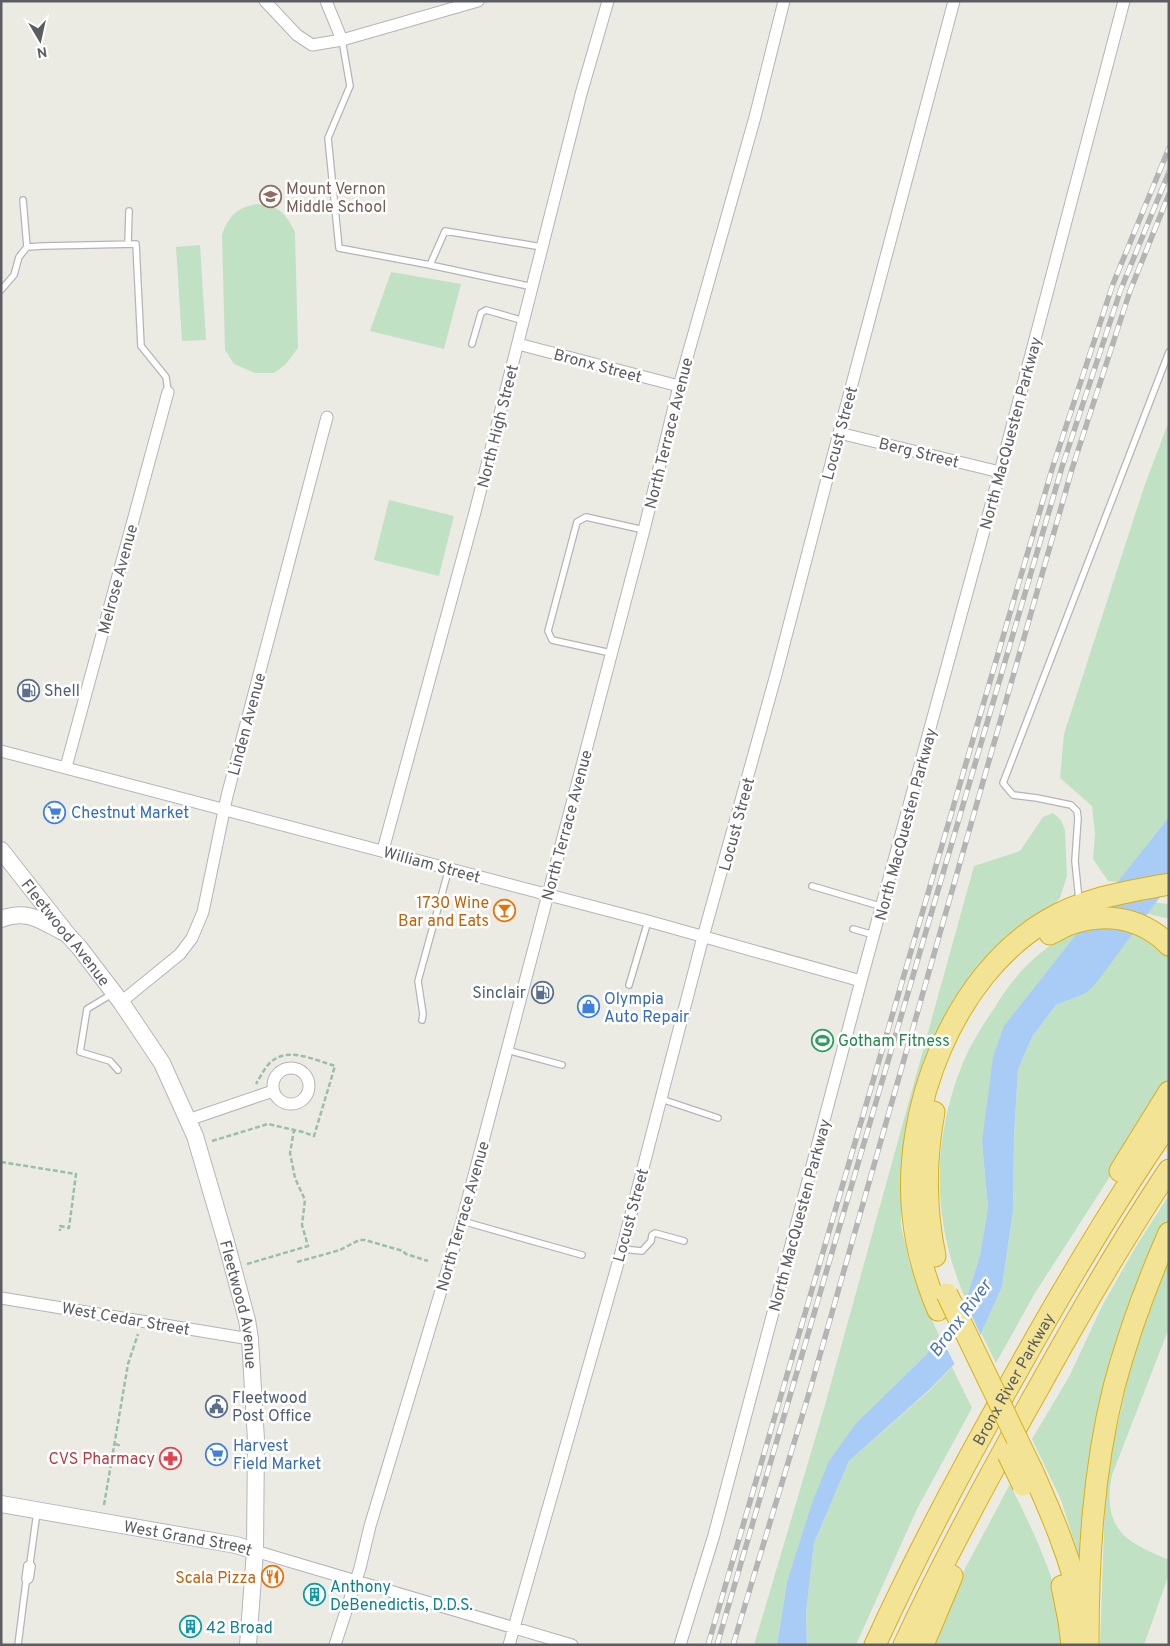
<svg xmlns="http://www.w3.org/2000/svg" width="1170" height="1646" viewBox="0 0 1170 1646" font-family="Overpass,sans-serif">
<rect width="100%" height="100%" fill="#ecebe3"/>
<path fill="#c1e1c5" d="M256,204c23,2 29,8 39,28l3,116 -12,16 -12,9h-19l-21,-9 -9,-14 -3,-115c6,-19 15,-27 34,-31z
M200,245l6,95 -24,1 -6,-94z
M391,272l70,12 -17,65 -74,-18z
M1169,421v396l-30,39 -13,27 -18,-2 -15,-22 2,-25 -3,-28 -32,-28 4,-44 80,-247z
M389,500l65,16 -15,60 -65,-16z
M1053,813l8,7 4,10 2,46 -7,22 -12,12 -121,147 -20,66 -6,57v46l9,39 14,38 16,34 -14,18 -69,67 -70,160 -10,63h-23l69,-233 151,-546 46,-15 23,-34z
M1152,902l16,2 1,13 -3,1 -32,-7z
M1127,928l42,26v128l-31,51 -103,160 -39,70 -15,-30 21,-46 11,-76 1,-75 4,-66 14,-33 24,-32 29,-12 -32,-28 -71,177 6,66 -8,47 -14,45c-34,-77 -35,-157 -4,-235 10,-25 26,-47 40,-69 17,-25 38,-47 66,-61 3,-1 7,-4 10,-5 12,-3 36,-1 49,-2z
M1169,1195v27l-12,24 -77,314 -19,-60 -29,-61 38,-64 32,-69 33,-58z
M1169,1258v70l-57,147c-5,23 -4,51 19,66 11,8 25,13 38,19v14l-25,71h-44l5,-144 4,-39 23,-102 19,-58z
M952,1367l20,41 -55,101 -61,136h-49l-1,-32 8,-70 35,-82 80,-70z
M1010,1484c20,41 42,84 51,130 2,10 3,21 4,31h-134l29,-67z"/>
<path fill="#a9ccf6" d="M1169,817v68l-72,97 -11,11 -30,12 -24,32 -14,33 -4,66 -1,75 -11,76 -24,53 -49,50 -80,71 -35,82 -8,70 1,32h-30l10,-63 25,-79 17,-42 28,-39 69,-67 40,-55 14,-45 8,-47 -6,-66 11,-85 11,-31z"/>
<path fill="#ecebe3" d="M964,1299l18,39 -2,4 -24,25 -17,-34z"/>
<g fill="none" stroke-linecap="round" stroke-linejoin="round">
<defs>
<path id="lane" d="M342,40l8,46 -22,52 11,110 91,17
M23,200l4,47
M128,244l1,-33
M533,287l-103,-22 15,-34 97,16
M1,290l13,-15 5,-18 8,-10 16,-1 93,-2 5,102 25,31 2,15
M472,344l9,-31 5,-3 38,11
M611,653l-59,-13 -4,-9 29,-109 9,-5 58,13
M812,886l71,21
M1079,900l-4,-39 3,-43 -1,-7 -6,-6 -34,-7 -24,-3 -10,-12 166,-431
M853,929l21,6
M629,985l19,-64
M112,994l-25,15 -7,43 30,9 8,9
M422,1020l1,-6 -5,-33 31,-113
M507,1050l55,15
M661,1099l57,19
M462,1221l120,34
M622,1249l20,2 9,-10 1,-6 3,-2 29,8
M26,1582l4,-3 2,-13 -2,-3 7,-51
M18,1645l8,-63 -1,-3 2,-14 3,-2"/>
<path id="street" d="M265,1l32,34 15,10 30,-5 136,-39
M326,1l16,39
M518,344l161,42
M839,433l161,39
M1,751l647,170 213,60
M66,767l102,-375
M383,850l92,-338 106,-418 27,-93
M121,1002l59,-48 12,-16 11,-26 24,-116 100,-379
M273 1086a18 18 0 1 1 36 0a18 18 0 1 1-36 0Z
M188,1120l85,-29
M1,1298l249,41
M255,1551l317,94
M335,1645l25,-77 10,-42 92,-305 182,-691 35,-144 76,-269 29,-116
M509,1645l113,-396 81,-312 74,-266 62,-238 115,-432
M680,1645l34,-110 147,-554 139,-509 124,-471"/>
<g id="secondary">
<path id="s1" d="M1,850l66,84 12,13 42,55 41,61 33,73 31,106 21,78 3,19 6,101 -1,111 -7,94"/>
<path d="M1,919c26,-10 39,1 62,13"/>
<path id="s2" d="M1,1504l235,41 19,6"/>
</g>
<g id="highway">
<path d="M1050,934c39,-24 86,-22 119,11"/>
<path d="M934,1112c-9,48 -9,96 1,144"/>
<path d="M1120,1171l49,-79"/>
<path d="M938,1310c-13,-31 -22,-62 -25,-95 -11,-105 40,-239 133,-294 37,-23 80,-29 123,-37"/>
<path d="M1032,1470c20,45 39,89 49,137"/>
<path d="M1062,1586l7,35 3,24"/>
<path id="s3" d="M875,1645c42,-92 90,-182 140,-270 48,-86 98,-171 154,-252"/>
<path d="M904,1645c41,-88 87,-173 135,-258 41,-74 83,-147 130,-217"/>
<path d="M923,1645l29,-69"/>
<path d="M1088,1645c0,-86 5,-174 26,-258 14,-53 33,-104 55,-154"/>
</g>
</defs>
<use href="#lane" stroke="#b3b4b9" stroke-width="8"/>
<use href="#street" stroke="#b3b4b9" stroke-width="13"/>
<use href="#secondary" stroke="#b4b6bc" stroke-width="18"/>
<use href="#highway" stroke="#d9b016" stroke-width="23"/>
<path stroke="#9abfa9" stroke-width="2.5" stroke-dasharray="5 2.5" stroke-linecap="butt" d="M212,1141l56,-17 35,8 11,4 21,-70c-17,-5 -44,-18 -60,-7 -9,5 -14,17 -19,25
M1,1162l75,12 -7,54 -9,-2v5
M297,1262l43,-12 19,-10h6l38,11 3,3 22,7
M247,1264l61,-18 -6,-21 3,-25 -10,-22 -5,-25 4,-23
M115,1444l7,2
M104,1505l24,-141 10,-30"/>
<use href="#lane" stroke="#fff" stroke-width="5.5"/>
<use href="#street" stroke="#fff" stroke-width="11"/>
<use href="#secondary" stroke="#fff" stroke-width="16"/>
<use href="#highway" stroke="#f2e494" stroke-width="21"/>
<defs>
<path id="rail" d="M708,1645l345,-1179 60,-182 56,-136
M717,1645l345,-1178 59,-178 48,-117
M733,1645l77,-255 262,-921 58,-178 39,-97"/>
</defs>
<use href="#rail" stroke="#b3b4b4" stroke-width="5.5"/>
<use href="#rail" stroke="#fff" stroke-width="4" stroke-dasharray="11" stroke-linecap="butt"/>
<defs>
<path id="highway-bridge" d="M947,1294l85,176
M1008,1454l15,31"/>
</defs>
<use href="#highway-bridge" stroke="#d9b016" stroke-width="23" stroke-linecap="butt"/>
<use href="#highway-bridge" stroke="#f2e494" stroke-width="21"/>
</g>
<defs>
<symbol id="school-ring" viewBox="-11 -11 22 22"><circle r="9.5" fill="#fff" stroke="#8d6e63" stroke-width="1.5"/><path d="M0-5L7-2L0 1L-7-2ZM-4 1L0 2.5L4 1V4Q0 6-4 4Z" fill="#8d6e63"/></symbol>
<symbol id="fuel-ring" viewBox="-11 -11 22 22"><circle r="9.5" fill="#fff" stroke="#5c6f8a" stroke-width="1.5"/><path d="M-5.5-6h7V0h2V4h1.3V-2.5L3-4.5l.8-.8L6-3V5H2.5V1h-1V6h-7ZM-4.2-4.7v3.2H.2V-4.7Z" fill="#5c6f8a"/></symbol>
<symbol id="supermarket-ring" viewBox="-11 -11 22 22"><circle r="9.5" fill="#fff" stroke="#3f7fe0" stroke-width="1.5"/><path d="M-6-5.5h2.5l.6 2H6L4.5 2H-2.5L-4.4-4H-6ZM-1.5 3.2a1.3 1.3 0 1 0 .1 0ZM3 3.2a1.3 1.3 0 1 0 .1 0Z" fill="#3f7fe0"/></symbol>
<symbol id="bar-ring" viewBox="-11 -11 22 22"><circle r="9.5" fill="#fff" stroke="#e8710a" stroke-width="1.5"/><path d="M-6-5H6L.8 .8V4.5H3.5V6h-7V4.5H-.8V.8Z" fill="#e8710a"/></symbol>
<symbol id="shop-ring" viewBox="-11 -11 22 22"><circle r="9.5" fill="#fff" stroke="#3f7fe0" stroke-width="1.5"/><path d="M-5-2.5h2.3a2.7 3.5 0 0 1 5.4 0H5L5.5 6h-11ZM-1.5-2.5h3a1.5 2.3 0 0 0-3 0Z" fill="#3f7fe0"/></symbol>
<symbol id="stadium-ring" viewBox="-11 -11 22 22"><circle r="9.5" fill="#fff" stroke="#2e9e5b" stroke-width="1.5"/><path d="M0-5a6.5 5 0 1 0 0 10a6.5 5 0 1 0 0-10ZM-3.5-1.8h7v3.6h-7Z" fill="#2e9e5b"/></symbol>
<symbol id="civic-ring" viewBox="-11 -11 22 22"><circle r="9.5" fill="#fff" stroke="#5c6f8a" stroke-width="1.5"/><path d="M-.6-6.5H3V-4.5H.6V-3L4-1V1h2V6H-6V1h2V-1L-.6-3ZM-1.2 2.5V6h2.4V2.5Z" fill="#5c6f8a"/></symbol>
<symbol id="pharmacy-ring" viewBox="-11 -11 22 22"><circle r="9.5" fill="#fff" stroke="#e0444e" stroke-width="1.5"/><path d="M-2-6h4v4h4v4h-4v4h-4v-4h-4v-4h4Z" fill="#e0444e"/></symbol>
<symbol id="restaurant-ring" viewBox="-11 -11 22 22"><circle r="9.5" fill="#fff" stroke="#e8710a" stroke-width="1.5"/><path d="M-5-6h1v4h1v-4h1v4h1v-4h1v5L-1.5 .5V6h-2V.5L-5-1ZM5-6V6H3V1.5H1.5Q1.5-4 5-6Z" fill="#e8710a"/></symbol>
<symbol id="building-ring" viewBox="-11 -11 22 22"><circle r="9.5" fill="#fff" stroke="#0f9aa8" stroke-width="1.5"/><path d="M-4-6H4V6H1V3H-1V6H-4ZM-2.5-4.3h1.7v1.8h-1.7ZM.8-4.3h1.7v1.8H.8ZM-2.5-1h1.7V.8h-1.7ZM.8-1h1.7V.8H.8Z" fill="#0f9aa8"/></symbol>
</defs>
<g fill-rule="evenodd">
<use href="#school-ring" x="258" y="184" width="25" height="25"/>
<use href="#fuel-ring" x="16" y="678" width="25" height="25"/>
<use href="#supermarket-ring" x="42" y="800" width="25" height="25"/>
<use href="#bar-ring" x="492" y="898" width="25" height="25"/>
<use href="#fuel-ring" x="530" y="980" width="25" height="25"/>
<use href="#shop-ring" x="576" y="994" width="25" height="25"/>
<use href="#stadium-ring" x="810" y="1028" width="25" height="25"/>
<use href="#civic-ring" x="204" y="1394" width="25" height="25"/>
<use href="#supermarket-ring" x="204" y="1442" width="25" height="25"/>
<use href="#pharmacy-ring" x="158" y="1446" width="25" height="25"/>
<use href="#restaurant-ring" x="260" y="1564" width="25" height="25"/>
<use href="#building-ring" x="302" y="1582" width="25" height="25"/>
<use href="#building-ring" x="178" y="1614" width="25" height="25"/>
</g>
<g text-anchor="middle" stroke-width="5" stroke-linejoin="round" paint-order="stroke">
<g font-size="16" fill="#785e54" stroke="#fff" text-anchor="start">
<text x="286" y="194">Mount Vernon<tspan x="286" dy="18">Middle School</tspan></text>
</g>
<g font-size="16" fill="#5b5d62" stroke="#fff">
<text transform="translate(598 365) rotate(15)" y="6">Bronx Street</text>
<text transform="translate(497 426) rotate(-76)" y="6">North High Street</text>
<text transform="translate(668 433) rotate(-76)" y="6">North Terrace Avenue</text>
<text transform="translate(839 433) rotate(-75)" y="6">Locust Street</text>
<text transform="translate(1010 433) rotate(-75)" y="6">North MacQuesten Parkway</text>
<text transform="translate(919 452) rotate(14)" y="6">Berg Street</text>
<text transform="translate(117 579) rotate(-75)" y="6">Melrose Avenue</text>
<text transform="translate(246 724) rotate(-75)" y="6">Linden Avenue</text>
<text transform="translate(736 824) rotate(-75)" y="6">Locust Street</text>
<text transform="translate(905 824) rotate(-75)" y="6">North MacQuesten Parkway</text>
<text transform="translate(566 825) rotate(-75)" y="6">North Terrace Avenue</text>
<text transform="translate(432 864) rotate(15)" y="6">William Street</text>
<text dy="6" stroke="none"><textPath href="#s1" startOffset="105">Fleetwood Avenue</textPath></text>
<text transform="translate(630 1215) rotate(-75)" y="6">Locust Street</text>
<text transform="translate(799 1215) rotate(-75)" y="6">North MacQuesten Parkway</text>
<text transform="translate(462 1216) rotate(-74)" y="6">North Terrace Avenue</text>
<text dy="6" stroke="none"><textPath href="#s1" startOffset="522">Fleetwood Avenue</textPath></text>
<text transform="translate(126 1318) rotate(10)" y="6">West Cedar Street</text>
<text dy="6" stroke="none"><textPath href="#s3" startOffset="300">Bronx River Parkway</textPath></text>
<text dy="6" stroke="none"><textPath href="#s2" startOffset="190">West Grand Street</textPath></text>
</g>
<g font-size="16" fill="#4e5e75" stroke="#fff" text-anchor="start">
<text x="44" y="696">Shell</text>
<text x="526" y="998" text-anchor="end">Sinclair</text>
<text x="232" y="1403">Fleetwood<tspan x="232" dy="18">Post Office</tspan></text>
</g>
<g font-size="16" fill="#366cbe" stroke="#fff" text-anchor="start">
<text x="71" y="818">Chestnut Market</text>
<text x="604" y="1004">Olympia<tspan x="604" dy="18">Auto Repair</tspan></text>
<text x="233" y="1451">Harvest<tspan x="233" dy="18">Field Market</tspan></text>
</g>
<g font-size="16" fill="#c56008" stroke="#fff" text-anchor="end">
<text x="489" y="908">1730 Wine<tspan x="489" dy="18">Bar and Eats</tspan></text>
<text x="256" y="1583">Scala Pizza</text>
</g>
<g font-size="16" fill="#27864d" stroke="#fff" text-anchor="start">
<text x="838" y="1046">Gotham Fitness</text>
</g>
<g font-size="16" fill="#be3a42" stroke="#fff" text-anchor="end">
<text x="155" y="1464">CVS Pharmacy</text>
</g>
<g font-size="16" fill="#0d838f" stroke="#fff" text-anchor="start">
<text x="330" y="1592">Anthony<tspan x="330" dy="18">DeBenedictis, D.D.S.</tspan></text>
<text x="206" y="1633">42 Broad</text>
</g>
<g font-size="18" font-style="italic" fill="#4e76b7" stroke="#fff">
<text transform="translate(960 1318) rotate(-53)" y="6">Bronx River</text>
</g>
</g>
<rect width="1170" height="1646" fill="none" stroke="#5b5d62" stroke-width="5"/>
<g transform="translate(40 40) rotate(171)" stroke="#ffffff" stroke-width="4" paint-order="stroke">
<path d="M0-4L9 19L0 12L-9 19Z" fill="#5b5d62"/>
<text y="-8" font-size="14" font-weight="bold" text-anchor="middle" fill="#5b5d62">N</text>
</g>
</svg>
